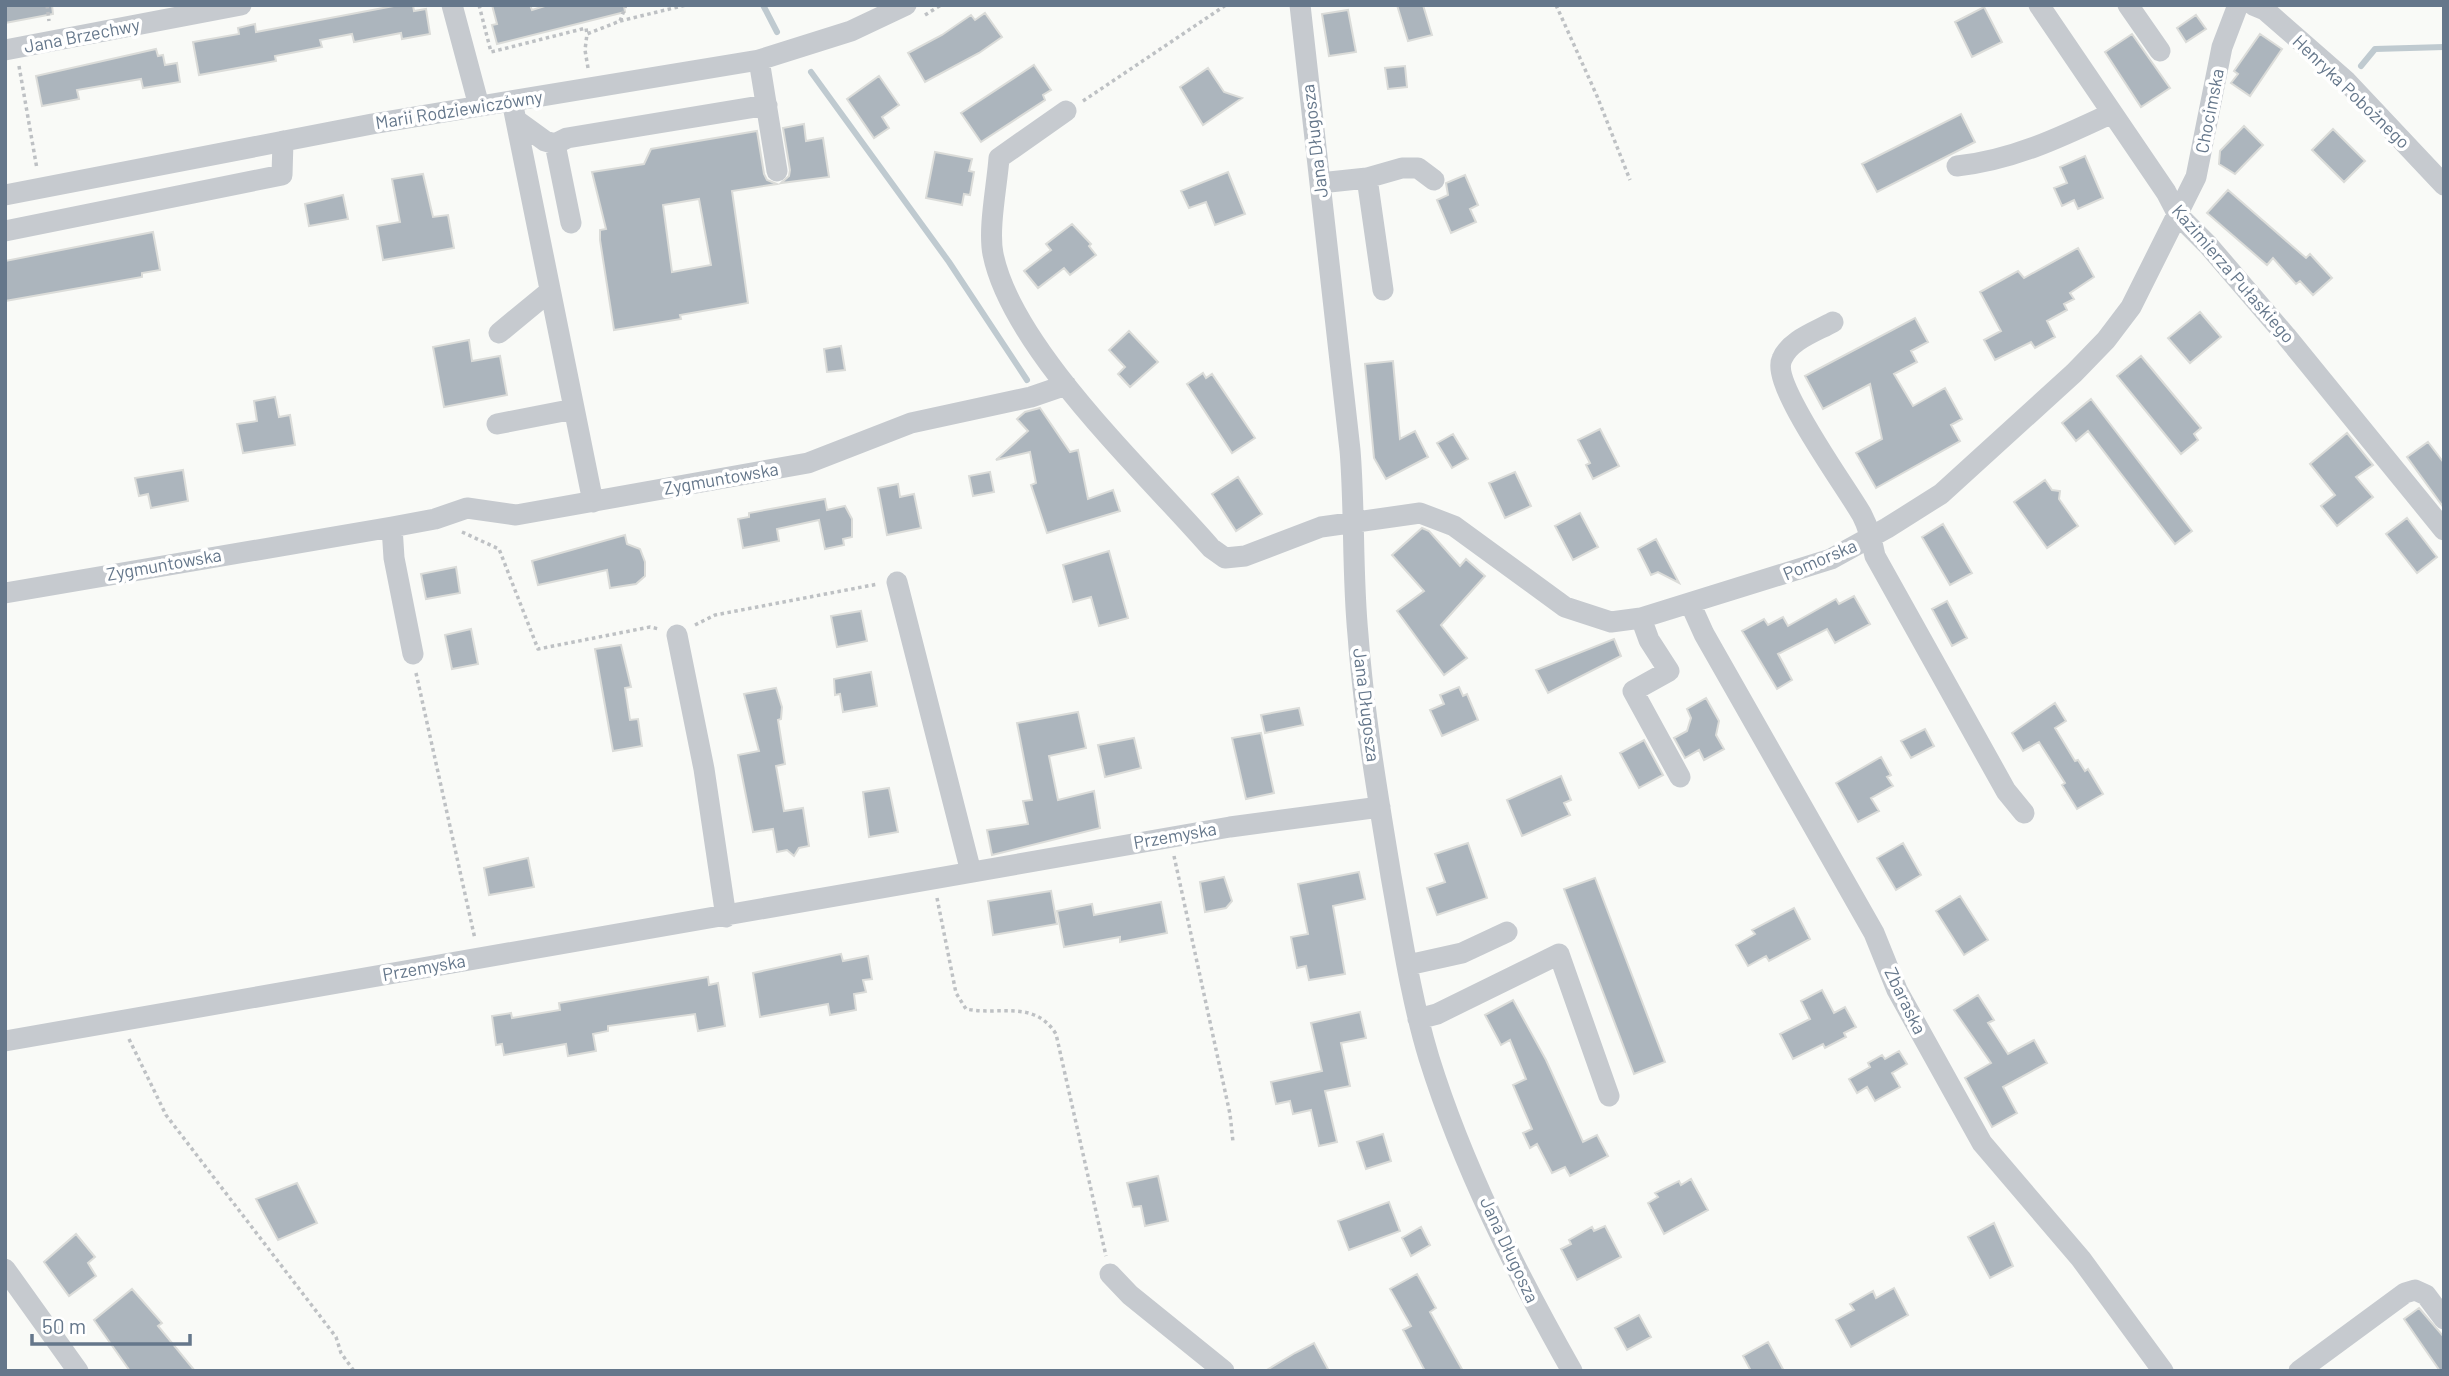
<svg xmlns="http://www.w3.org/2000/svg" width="2449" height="1376" viewBox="0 0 2449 1376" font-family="Barlow,sans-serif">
<rect width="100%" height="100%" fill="#f9faf7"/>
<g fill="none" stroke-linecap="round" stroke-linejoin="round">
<path stroke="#bfcad0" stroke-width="6" d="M763,5l14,27
M2361,66l14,-17 69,-2
M811,72l138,190 78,118"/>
</g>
<path fill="#acb5bd" stroke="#dbdcd9" stroke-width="2" fill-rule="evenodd" d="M5,5h47l1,9 -48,9z
M399,5h14l1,6 12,-2 4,25 -28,5 -1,-6 -47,9 -2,-8 -32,6 2,7 -47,9 1,5 -77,14 -6,-33 46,-8 -1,-6 17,-4 1,8z
M492,5h38l2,5 16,-5h76l1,7 -128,32 -5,-19 5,-1z
M1397,5h26l9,30 -24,6z
M1984,7l18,35 -30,15 -17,-35z
M1348,10l8,42 -27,4 -7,-42z
M985,13l17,24 -23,16 -54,29 -17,-29 34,-18 29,-20 4,5z
M2196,15l10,14 -20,13 -9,-14z
M2132,34l38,54 -29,19 -36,-55z
M2260,34l22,15 -32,47 -19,-13 7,-9 -4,-3z
M156,49l2,7 5,-1 2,10 12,-2 3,19 -37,6 -2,-9 -64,11 2,9 -37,7 -6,-30z
M1034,65l17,25 -8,5 2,5 -64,42 -20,-29z
M1405,66l2,21 -19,2 -3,-21z
M1208,68l16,24 18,6 -39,27 -23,-38z
M879,76l20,29 -17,12 7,11 -15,10 -27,-39z
M1961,114l14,28 -98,50 -15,-28z
M804,124l2,17 17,-3 6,39 -48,6 8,-7 1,-6 -7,-42z
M2244,126l19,19 -28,29 -16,-10 1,-13z
M2333,129l32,32 -21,21 -32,-32z
M757,131l7,43 3,6 10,4 -45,7 16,112 -68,12 1,4 -67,11 -14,-90v-10l6,-1 -14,-57 52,-8 7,-15zM699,199l12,66 -39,7 -9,-67z
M935,152l37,7 -3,12 5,1 -4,23 -6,-1 -2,11 -36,-7z
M2085,156l18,42 -25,11 -4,-9 -12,6 -8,-18 13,-5 -7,-16z
M1228,172l17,42 -30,11 -9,-23 -17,6 -8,-17z
M423,174l10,43 15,-2 6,33 -71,12 -6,-34 23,-4 -8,-43z
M1465,175l13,30 -8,4 6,13 -25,11 -14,-33 11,-5 -2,-12z
M2228,190l78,68 4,-4 22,24 -19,17 -13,-14 -4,3 -23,-26 -6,7 -60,-52z
M343,195l5,24 -39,7 -4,-22z
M1072,224l19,20 -2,2 7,9 -26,20 -6,-7 -26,20 -14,-17 27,-21 -5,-6z
M153,232l7,38 -18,3v4l-137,24v-40z
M2078,248l16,29 -24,16 4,6 -10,5 3,6 -20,11 8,16 -20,11 -4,-6 -36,18 -11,-20 17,-9 -21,-39 38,-21 6,7z
M2200,312l21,25 -31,26 -22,-25z
M1915,318l13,24 -17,9 6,11 -23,12 19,32 32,-18 17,31 -11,6 9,16 -84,47 -20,-35 26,-14 -12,-55 -47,25 -18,-33z
M1129,331l29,31 -28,25 -12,-13 7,-7 -16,-17z
M469,340l3,21 28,-5 7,39 -63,12 -11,-60z
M841,346l4,24 -18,2 -3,-23z
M2141,356l60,72 -7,6 4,6 -17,14 -64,-78z
M1393,361l7,78 15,-8 13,26 -42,22 -12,-21 -9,-94z
M1203,373l3,5 6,-4 43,64 -23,15 -45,-69z
M275,397l4,20 11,-2 5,30 -52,8 -6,-29 20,-3 -3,-20z
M2091,399l101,132 -17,13 -87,-113 -12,10 -14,-18z
M1040,408l30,44 8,-2 10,49 25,-9 7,21 -73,22 -16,-48 5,-2 -6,-31 -34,8 32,-29 -11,-12 8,-7z
M1600,429l19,37 -26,13 -7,-14 4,-2 -12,-23z
M2347,433l26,32 -17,12 17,20 -36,29 -16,-20 14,-11 -25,-31z
M1453,434l15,25 -16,9 -15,-25z
M2428,442l16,21v45l-37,-51z
M183,470l5,31 -37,7 -3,-14 -9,2 -4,-18z
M990,472l4,20 -21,4 -4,-20z
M1515,472l16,34 -26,12 -16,-35z
M1238,477l24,37 -26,17 -24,-37z
M2045,480l7,10 8,1 -1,8 19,27 -31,22 -33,-46z
M898,484l2,13 14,-3 7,34 -34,7 -9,-47z
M825,499l2,11 18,-4 7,13v18l-9,2 1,6 -19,4 -6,-29 -42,9 2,12 -36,7 -5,-29 11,-2v-4z
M1580,513l18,34 -25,13 -18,-34z
M2407,518l30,39 -20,16 -31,-39z
M1943,524l29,49 -22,12 -28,-48z
M1422,528l7,3 31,35 6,-7 19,17 -44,49 26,33 -23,17 -47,-64 27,-20 -32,-36z
M625,535l2,9 13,5 5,13v14l-9,8 -26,4 -3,-18 -69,15 -6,-24z
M1656,539l23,44 -21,-11 -7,3 -13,-26z
M1109,551l19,67 -29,8 -8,-29 -18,5 -10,-37z
M456,567l4,26 -34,6 -5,-25z
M1854,596l16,28 -35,19 -8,-14 -49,25 14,26 -15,9 -35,-58 22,-12 4,6 15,-8 5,9 48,-27 3,5z
M1947,601l20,37 -15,8 -20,-37z
M861,611l6,30 -30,6 -6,-31z
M471,629l7,35 -26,5 -7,-34z
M1614,639l7,17 -73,37 -12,-23z
M621,645l10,42 -6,1 5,32 8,-1 4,27 -29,5 -18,-102z
M871,672l6,34 -34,6 -3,-18 -5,1 -1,-16z
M1459,687l4,9 4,-2 11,26 -36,16 -12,-26 14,-6 -4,-9z
M776,688l6,19 -1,12 -3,1 7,44 -9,2 8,45 19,-3 6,38 -10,2 -5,8 -7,-6 -10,2 -4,-23 -20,3 -15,-77 21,-4 -15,-57z
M1706,698l13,23 -3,14 8,14 -20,11 -5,-10 -14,8 -11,-20 13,-7 4,-13 -4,-9z
M2055,703l11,18 -11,7 20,33 3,-1 7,11 3,-2 15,25 -26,15 -15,-24 3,-2 -26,-41 -16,9 -11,-18z
M1299,708l4,17 -38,8 -4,-18z
M1078,712l8,36 -37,8 9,44 36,-9 6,37 -108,27 -5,-25 41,-6 -5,-23 9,-1 -15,-77z
M1925,729l9,17 -23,12 -10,-17z
M1261,733l13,60 -28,6 -14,-61z
M1134,738l7,30 -36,9 -7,-32z
M1644,740l19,35 -24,13 -19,-35z
M1881,757l10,18 -4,2 6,9 -22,12 8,13 -21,11 -22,-39z
M1561,776l10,24 -7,3 6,12 -48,21 -15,-36z
M889,788l9,44 -29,5 -6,-45z
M1468,843l19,55 -50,17 -10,-27 18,-6 -10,-28z
M1903,843l18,32 -25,15 -19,-32z
M528,858l6,29 -45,8 -5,-27z
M1359,872l6,27 -32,7 12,68 -36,6 -3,-14 -9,2 -6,-31 17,-3 -10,-50z
M1224,877l8,24 -6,7 -21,4 -5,-30z
M1595,878l70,184 -31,12 -70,-185z
M1051,891l6,33 -64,11 -5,-34z
M1960,896l28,44 -24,15 -28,-44z
M1161,902l6,31 -47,9v-5l-56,10 -7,-36 35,-7 2,11z
M1794,908l16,31 -41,22 -3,-5 -18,10 -12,-21 19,-11 -3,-4z
M841,954l2,7 25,-5 4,23 -9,1 3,12 -12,2 2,16 -26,5 -2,-11 -68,13 -7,-44z
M708,977l1,8 9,-2 7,43 -27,5 -3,-17 -87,12v5l-15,3 3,17 -28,5 -2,-12 -62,11 -2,-11 -6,1 -4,-29 19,-3 1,5 48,-8 -1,-7z
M1822,990l12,23 11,-6 11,20 -12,6 2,4 -21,11 -2,-4 -30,15 -13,-25 30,-15 -9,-18z
M1978,995l16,25 -6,3 20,31 26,-14 13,23 -44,24 14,26 -25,14 -27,-49 26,-15 -37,-53z
M1513,1000l33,60 37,82 14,-7 11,21 -38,20 -5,-9 -13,6 -15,-29 -7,4 -7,-15 9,-4 -19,-44 13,-6 -16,-39 -9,5 -16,-30z
M1360,1012l6,26 -25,5 9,43 -25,5 12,51 -18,4 -8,-36 -18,4 -3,-13 -14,3 -5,-22 51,-11 -11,-48z
M1899,1051l8,13 -15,9 8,14 -25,14 -8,-14 -10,6 -8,-14 21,-12 -2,-4 14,-8 3,4z
M1383,1134l8,27 -25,8 -9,-27z
M1158,1176l10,45 -23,5 -4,-20 -8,1 -6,-24z
M1691,1179l17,31 -44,24 -16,-31 10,-6 -3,-4 24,-12 2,4z
M297,1183l20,40 -39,17 -22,-41z
M1389,1202l11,29 -51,19 -11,-29z
M1994,1223l19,43 -23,12 -22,-41z
M1605,1226l16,31 -44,23 -16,-31 10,-5 -2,-4 23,-13 2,4z
M1421,1227l9,18 -19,11 -9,-18z
M76,1234l19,23 -7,6 8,13 -27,20 -25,-34z
M1417,1274l19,34 -6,4 33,59h-38l-22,-41 8,-4 -21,-37z
M1894,1288l14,27 -57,32 -15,-27 18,-10 -4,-6 23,-13 3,7z
M132,1289l30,34 -4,3 37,45h-65l-36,-51z
M2419,1308l25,29v34h-4l-36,-52z
M1639,1315l12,22 -24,13 -12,-22z
M1768,1342l16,29h-33l-8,-15z
M1314,1343l15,28h-64l30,-18z"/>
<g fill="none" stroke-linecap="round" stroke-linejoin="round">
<path stroke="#bec1c4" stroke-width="3.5" stroke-dasharray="3.5 3.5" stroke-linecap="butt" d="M47,5l2,16
M479,5l12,47 95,-24 1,6
M1556,5l41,91 33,84
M925,15l16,-10
M620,21l66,-16
M19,66l18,103
M588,68l-3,-18 2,-16 33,-13 6,-16
M1083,101l143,-96
M462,532l37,17 39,100 112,-22 9,2
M695,625l20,-10 163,-31
M416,673l59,266
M1174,856l56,258 3,28
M937,898l19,95 10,16c33,7 68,-10 90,25l50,222
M129,1039l37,76 170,222 5,16 13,18"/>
<path stroke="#c6cacf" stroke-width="21" d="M452,5l27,101
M1300,5l50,445c5,61 2,123 8,185 6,80 20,162 33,241 11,61 20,123 38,182 34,109 87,214 143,313
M2039,5l127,187 12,23 30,30 78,91 158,194
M2128,5l32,46
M2253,5l12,5 81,71 98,104
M5,50l236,-45
M759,60l18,111
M512,101l81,401
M1066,111l-67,47c-2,28 -11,70 -6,96 19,95 154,220 218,294l14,10 20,-2 76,-29 99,-14 34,13 111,81 46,15 30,-4 190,-59 56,-31 54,-34 133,-121 32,-33 25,-33 65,-130 26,-130 16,-42
M516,120l29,21 10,3 12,-6 200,-33
M555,144l16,79
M1957,166c56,-6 104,-29 155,-53
M1367,178l16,112
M1320,183l47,-5 35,-10h16l16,12
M5,195l367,-71 387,-64 92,-29 55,-26
M5,231l277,-56 1,-34
M1833,322c-18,10 -43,18 -51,37 -12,25 65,129 80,156 7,13 10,27 13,41l131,235 18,22
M499,333l51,-42
M497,424l77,-15
M392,527l2,31 19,96
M897,582l74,290
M5,593l387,-66 43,-8 32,-11 49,7 292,-52 103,-40 120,-26 35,-12
M1690,603l14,31 170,299 23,57 85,153 99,116 82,112
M1641,618l8,22 20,31 -36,20 47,86
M677,635l27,134 22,148
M1408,965l54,-12 45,-21
M1418,1019l19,-5 122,-60 50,142
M5,1041l1225,-214 150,-20
M5,1269l73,102
M1110,1274l20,21 94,76
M2299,1371l106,-78 10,-3 11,5 18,24"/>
</g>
<g text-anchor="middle" stroke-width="7" stroke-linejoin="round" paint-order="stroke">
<g font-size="18" fill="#65778b" stroke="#fff">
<text transform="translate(82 36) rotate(-11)" y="6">Jana Brzechwy</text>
<text transform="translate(2351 92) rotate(44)" y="6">Henryka Pobożnego</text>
<text transform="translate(459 110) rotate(-9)" y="6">Marii Rodziewiczówny</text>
<text transform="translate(2210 111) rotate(-79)" y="6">Chocimska</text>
<text transform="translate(1315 141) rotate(-97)" y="6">Jana Długosza</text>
<text transform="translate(2233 274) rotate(49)" y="6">Kazimierza Pułaskiego</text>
<text transform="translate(721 479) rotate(-10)" y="6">Zygmuntowska</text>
<text transform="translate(1820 560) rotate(-23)" y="6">Pomorska</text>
<text transform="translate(164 565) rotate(-10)" y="6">Zygmuntowska</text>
<text transform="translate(1366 705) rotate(83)" y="6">Jana Długosza</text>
<text transform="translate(1175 836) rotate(-10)" y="6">Przemyska</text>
<text transform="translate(424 968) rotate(-10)" y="6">Przemyska</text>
<text transform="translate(1905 1001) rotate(64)" y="6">Zbaraska</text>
<text transform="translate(1509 1250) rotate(65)" y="6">Jana Długosza</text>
</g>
</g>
<rect width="2449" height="1376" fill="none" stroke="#65778b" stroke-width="14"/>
<path d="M32 1334v10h158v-10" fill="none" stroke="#65778b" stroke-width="3.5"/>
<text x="42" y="1334" font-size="21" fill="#65778b" stroke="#ffffff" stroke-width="5" paint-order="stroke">50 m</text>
</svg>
